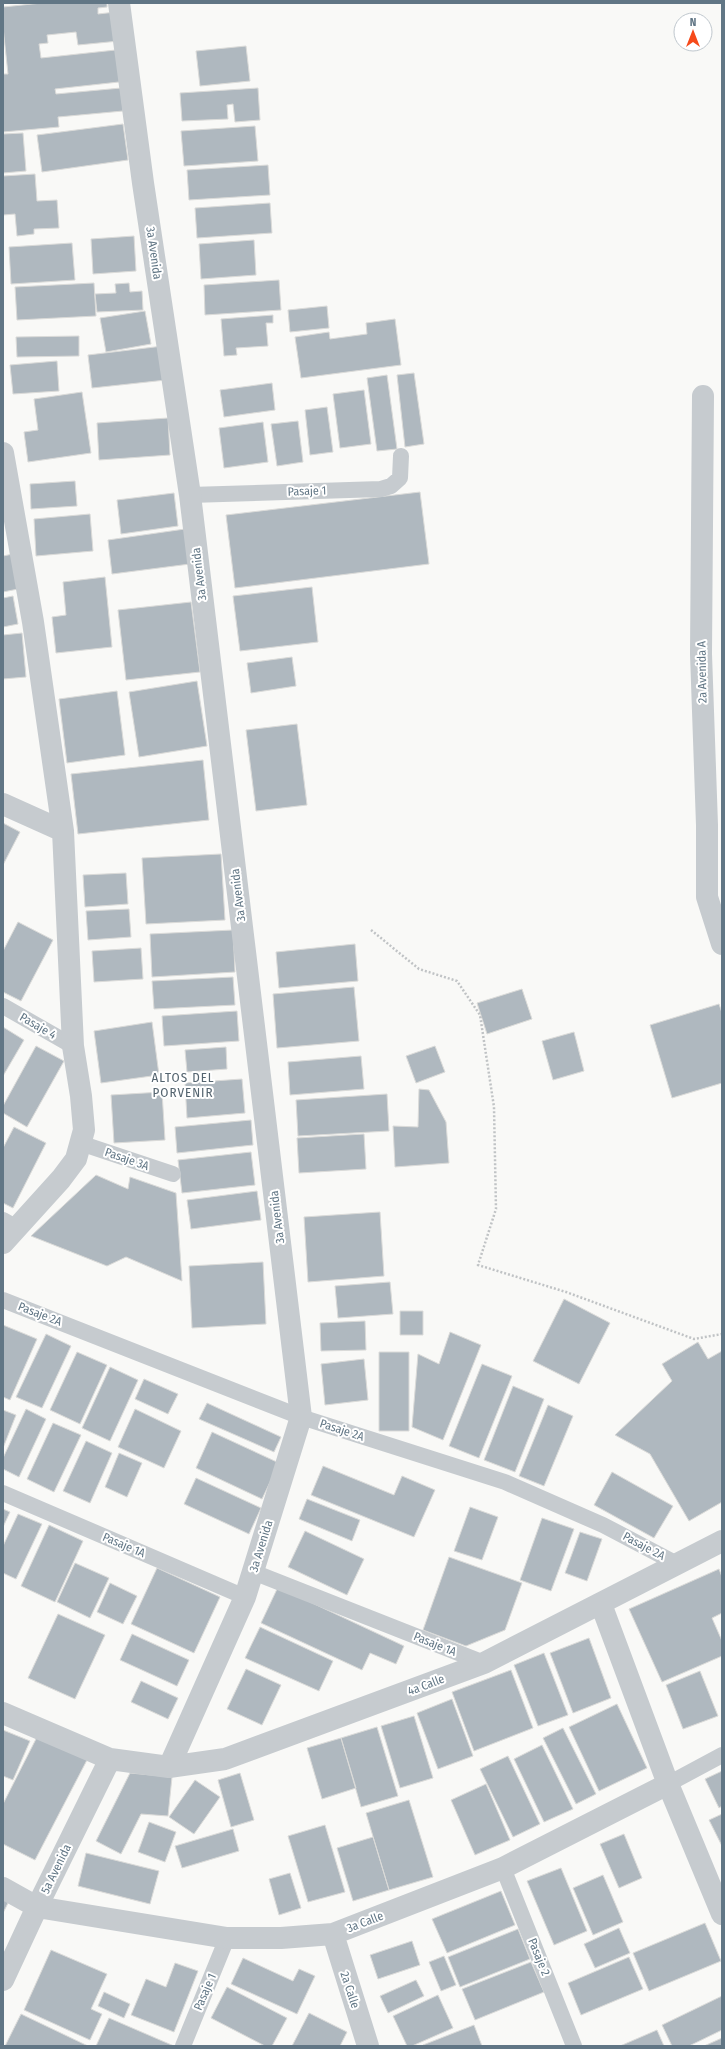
<svg xmlns="http://www.w3.org/2000/svg" width="725" height="2049" viewBox="0 0 725 2049" font-family="'Fira Sans Condensed',sans-serif">
<rect width="100%" height="100%" fill="#f9f9f7"/>
<path fill="#afb8bf" stroke="#dbdbd9" d="M42,3h65v4l-9,1v6l18,-2 3,29 -41,4 -2,-13 -29,3 1,8 -9,1 2,14 84,-9 3,32 -73,8 1,5 65,-6 2,23 -65,6 1,10 -56,5v-58h5l-5,-47v-20z
M246,46l4,35 -50,5 -4,-35z
M258,88l2,32 -25,2 -2,-18 -6,1 1,14 -46,2 -2,-28z
M123,124l5,36 -86,12 -5,-37z
M255,126l3,35 -74,5 -3,-35z
M23,133l3,38 -23,2v-39z
M268,165l2,30 -81,5 -2,-30z
M35,174l2,27 20,-1 2,28 -25,1v5l-17,2 -2,-22 -12,1v-39z
M270,203l2,30 -75,5 -2,-30z
M134,236l2,35 -43,3 -2,-35z
M254,240l2,35 -55,4 -2,-35z
M72,243l3,37 -64,4 -2,-37z
M279,280l2,30 -76,5 -1,-30z
M94,283l2,33 -79,4 -2,-33z
M129,283l1,9 12,-1 1,19 -46,2 -2,-18 21,-1 -1,-9z
M327,306l2,22 -39,4 -2,-22z
M145,311l6,33 -45,8 -6,-34z
M273,315v8h-7l2,23 -32,2 1,7 -13,1 -3,-37z
M395,319l6,46 -100,13 -6,-41 34,-5 1,7 37,-5 -1,-11z
M79,336v20l-62,1 -1,-20z
M163,346l3,34 -74,8 -4,-33z
M57,361l2,30 -46,3 -3,-29z
M414,373l10,71 -19,3 -8,-72z
M387,375l10,74 -20,2 -10,-73z
M272,383l3,27 -51,7 -4,-27z
M364,390l7,54 -31,4 -7,-54z
M82,392l9,61 -63,9 -4,-30 14,-2 -4,-31z
M327,407l6,45 -23,3 -5,-45z
M168,418l2,37 -71,5 -2,-37z
M298,421l5,41 -26,4 -6,-42z
M263,422l5,40 -44,6 -5,-40z
M75,481l2,25 -46,3 -1,-25z
M420,492l9,72 -194,24 -9,-73z
M174,493l4,33 -57,8 -4,-34z
M90,514l3,37 -57,5 -2,-37z
M185,529l5,35 -78,10 -4,-34z
M13,554l5,35 -15,3v-36z
M105,577l7,70 -56,6 -4,-36 14,-2 -3,-33z
M312,587l6,55 -78,9 -7,-55z
M13,596l5,28 -15,3v-29z
M191,602l9,70 -74,8 -8,-70z
M22,633l4,44 -23,2v-44z
M292,657l4,29 -45,7 -4,-30z
M197,681l10,65 -68,11 -10,-65z
M117,691l8,64 -58,8 -8,-64z
M297,724l10,81 -51,6 -10,-81z
M203,760l6,60 -131,14 -7,-60z
M3,823l17,9 -17,33z
M221,854l4,66 -79,4 -4,-66z
M126,873l2,31 -43,3 -2,-32z
M129,909l2,28 -43,3 -2,-29z
M18,922l35,18 -32,61 -18,-9v-41z
M233,930l2,42 -83,5 -2,-43z
M355,944l3,37 -79,7 -3,-36z
M141,948l2,31 -49,3 -2,-31z
M233,977l2,28 -81,4 -2,-28z
M354,987l5,54 -82,7 -4,-54z
M522,989l10,30 -45,15 -10,-31z
M719,1004l3,9v70l-50,15 -22,-73z
M237,1011l2,30 -75,5 -2,-30z
M152,1022l7,53 -58,8 -7,-52z
M3,1027l21,13 -21,36z
M574,1032l10,39 -31,9 -11,-39z
M36,1046l28,15 -37,66 -24,-14v-7z
M435,1046l10,26 -29,11 -10,-27z
M226,1047l1,22 -40,3 -2,-22z
M361,1056l3,33 -74,6 -2,-33z
M242,1079l3,34 -58,5 -2,-35z
M419,1089l10,1 17,32 3,41 -54,4 -2,-41 25,1z
M162,1092l3,48 -51,3 -3,-48z
M387,1094l2,37 -91,5 -2,-36z
M251,1120l2,25 -76,8 -2,-26z
M14,1127l32,16 -33,65 -10,-5v-55z
M364,1134l2,35 -67,4 -2,-35z
M251,1152l4,33 -73,8 -4,-33z
M96,1175l32,14 2,-12 46,16 6,88 -56,-24 -19,9 -76,-30z
M257,1191l4,29 -70,9 -4,-29z
M380,1212l4,64 -76,6 -4,-65z
M263,1262l3,62 -74,4 -3,-62z
M390,1282l3,32 -55,4 -3,-32z
M564,1299l46,24 -31,61 -46,-23z
M400,1311h23v24h-23z
M365,1321l1,29 -45,1 -1,-28z
M3,1325l34,14 -27,61 -7,-3z
M450,1332l31,13 -38,95 -31,-13 6,-73 21,10z
M46,1334l25,12 -29,62 -26,-11z
M698,1342l10,17 14,-8v151l-33,19 -39,-67 -35,-19 57,-54 -10,-17z
M77,1352l30,13 -27,59 -30,-14z
M379,1352h30v79h-30z
M364,1359l4,41 -43,5 -4,-41z
M482,1364l30,12 -33,82 -30,-12z
M110,1367l28,13 -28,61 -28,-13z
M144,1379l34,15 -10,20 -33,-15z
M513,1386l31,13 -29,73 -31,-12z
M207,1403l74,34 -7,15 -75,-33z
M548,1405l25,11 -29,70 -25,-10z
M26,1409l20,10 -27,58 -16,-8v-11z
M135,1409l46,22 -17,37 -46,-21z
M3,1410l13,5 -13,33z
M53,1423l28,12 -27,57 -27,-13z
M212,1432l67,31 -17,36 -66,-31z
M86,1441l26,12 -22,50 -27,-12z
M119,1453l23,10 -15,34 -22,-10z
M323,1466l71,29 8,-19 33,14 -21,47 -103,-42z
M612,1472l61,34 -19,32 -60,-33z
M196,1478l65,30 -12,26 -65,-30z
M307,1499l53,21 -8,21 -53,-22z
M470,1507l28,10 -16,43 -28,-9z
M3,1509l7,3 -7,15z
M18,1514l24,10 -26,55 -13,-6v-27z
M542,1518l32,11 -23,62 -31,-11z
M49,1525l34,16 -28,61 -34,-16z
M305,1531l59,28 -17,36 -59,-28z
M580,1532l22,7 -15,42 -22,-8z
M449,1557l73,26 -17,47 -39,16 -43,-16z
M75,1563l34,15 -19,40 -33,-16z
M157,1568l63,29 -26,56 -63,-29z
M719,1569l3,8v36l-10,5 10,23v15l-60,26 -33,-73z
M110,1583l27,13 -14,28 -26,-12z
M278,1587l126,59 -8,18 -26,-11 -8,17 -101,-47z
M58,1614l47,21 -30,64 -47,-21z
M260,1627l73,34 -14,30 -74,-33z
M132,1634l57,26 -12,26 -57,-26z
M589,1638l22,60 -38,15 -23,-60z
M544,1653l24,62 -30,11 -24,-61z
M246,1669l35,16 -19,40 -35,-16z
M511,1670l22,58 -59,23 -22,-59z
M700,1671l18,45 -35,13 -17,-44z
M141,1681l37,17 -10,21 -37,-17z
M452,1699l21,57 -35,13 -21,-56z
M617,1704l30,64 -48,23 -30,-64z
M414,1716l19,62 -33,10 -19,-62z
M377,1727l21,69 -37,11 -20,-69z
M563,1728l33,66 -20,10 -33,-66z
M3,1730l27,11 -17,39 -10,-4z
M38,1735l49,25 -52,100 -32,-16v-40z
M341,1738l15,50 -34,11 -15,-51z
M542,1745l31,64 -29,13 -30,-63z
M508,1756l32,68 -27,13 -33,-68z
M722,1771v35l-3,2 -14,-29z
M130,1773l42,4 -4,39 -27,-2 -20,40 -25,-13z
M240,1773l14,47 -23,7 -13,-47z
M195,1780l25,17 -26,37 -25,-17z
M486,1784l24,56 -35,15 -24,-55z
M409,1800l24,77 -44,13 -23,-77z
M722,1814v32l-13,-26z
M149,1822l27,10 -11,30 -27,-10z
M325,1825l20,67 -37,10 -20,-66z
M233,1829l6,22 -57,17 -7,-22z
M624,1834l18,44 -23,10 -19,-44z
M373,1837l16,53 -36,11 -16,-53z
M86,1853l73,18 -9,33 -72,-18z
M561,1868l26,63 -33,14 -27,-64z
M290,1873l11,35 -22,7 -10,-36z
M603,1875l20,47 -30,13 -20,-47z
M501,1891l14,34 -68,28 -15,-34z
M3,1898l6,3 -6,12z
M705,1923l16,38 -72,30 -16,-38z
M619,1928l11,25 -35,15 -11,-24z
M518,1929l12,30 -70,28 -12,-30z
M412,1941l8,24 -42,14 -8,-24z
M51,1950l56,24 -16,35 11,5 -12,26 -66,-30z
M444,1956l12,29 -15,6 -12,-29z
M629,1957l14,32 -62,26 -13,-32z
M243,1958l50,23 6,-12 16,7 -18,38 -66,-30z
M531,1962l13,30 -69,28 -13,-31z
M175,1963l23,8 -24,61 -43,-17 15,-36 20,8z
M416,1980l8,16 -36,17 -8,-17z
M227,1987l60,31 -15,28h-7l-54,-28z
M104,1992l26,12 -6,14 -26,-12z
M438,1995l15,33 -41,18h-5l-14,-30z
M722,1996v34l-33,16h-17l-10,-21z
M309,2013l38,19 -7,14h-48z
M21,2014l67,32h-83z
M109,2018l65,28h-78z
M474,2025l8,21h-59v-1z
M657,2030l7,16h-44z
M722,2038v8h-18z"/>
<g fill="none" stroke-linecap="round" stroke-linejoin="round">
<path stroke="#c0c3c5" stroke-width="2.5" stroke-dasharray="2 2" stroke-linecap="butt" d="M371,930l48,39 38,12 23,34 14,92 2,102 -18,56 88,27 128,47 28,-5"/>
<path stroke="#c6cbcf" stroke-width="16" d="M190,495l191,-6 10,-3 9,-8 1,-22
M3,1006l70,40
M80,1143l93,31
M3,1220l14,8
M3,1300l298,117 204,65 98,43 76,40
M3,1493l242,104
M253,1572l231,91
M668,1784l54,-29
M503,1868l71,178
M183,2046l44,-108"/>
<path stroke="#c6cbcf" stroke-width="22" d="M119,3l24,180 47,312 111,922 -56,180 -76,170
M703,396l-2,258 6,171v72l15,47
M3,453l30,169 30,209 10,215 8,50 3,34 -8,29 -15,20 -58,64
M3,804l60,27
M601,1604l67,180 54,130
M3,1713l107,46 59,8 56,-8 259,-96 238,-122
M3,1888l34,19 190,31h54l52,-4 170,-66 165,-84
M333,1934l35,112
M3,1980l34,-73 73,-148"/>
</g>
<g text-anchor="middle" stroke-width="4" stroke-linejoin="round" paint-order="stroke">
<g font-size="12" fill="#617685" stroke="#fff">
<text transform="translate(154 253) rotate(82)" y="4">3a Avenida</text>
<text transform="translate(307 491) rotate(-2)" y="4">Pasaje 1</text>
<text transform="translate(199 574) rotate(-97)" y="4">3a Avenida</text>
<text transform="translate(702 672) rotate(-91)" y="4">2a Avenida A</text>
<text transform="translate(238 895) rotate(-97)" y="4">3a Avenida</text>
<text transform="translate(38 1026) rotate(30)" y="4">Pasaje 4</text>
<text transform="translate(127 1159) rotate(19)" y="4">Pasaje 3A</text>
<text transform="translate(277 1217) rotate(-97)" y="4">3a Avenida</text>
<text transform="translate(40 1314) rotate(21)" y="4">Pasaje 2A</text>
<text transform="translate(342 1430) rotate(18)" y="4">Pasaje 2A</text>
<text transform="translate(124 1545) rotate(23)" y="4">Pasaje 1A</text>
<text transform="translate(261 1546) rotate(-73)" y="4">3a Avenida</text>
<text transform="translate(644 1546) rotate(28)" y="4">Pasaje 2A</text>
<text transform="translate(435 1644) rotate(22)" y="4">Pasaje 1A</text>
<text transform="translate(426 1685) rotate(-21)" y="4">4a Calle</text>
<text transform="translate(56 1869) rotate(-64)" y="4">5a Avenida</text>
<text transform="translate(365 1922) rotate(-21)" y="4">3a Calle</text>
<text transform="translate(539 1957) rotate(68)" y="4">Pasaje 2</text>
<text transform="translate(350 1990) rotate(72)" y="4">2a Calle</text>
<text transform="translate(205 1992) rotate(-67)" y="4">Pasaje 1</text>
</g>
<g font-size="13" letter-spacing="1" fill="#54646f" stroke="#fff">
<text x="183" y="1082">ALTOS DEL<tspan x="183" dy="15">PORVENIR</tspan></text>
</g>
</g>
<rect width="725" height="2049" fill="none" stroke="#617685" stroke-width="8"/>
<g transform="translate(693 32)"><circle r="19" fill="#ffffff" stroke="#c0c8ce"/>
<path d="M0-3L7 15L0 10L-7 15Z" fill="#f64a1a"/>
<text y="-6" font-size="11" font-weight="bold" text-anchor="middle" fill="#617685">N</text>
</g>
</svg>
